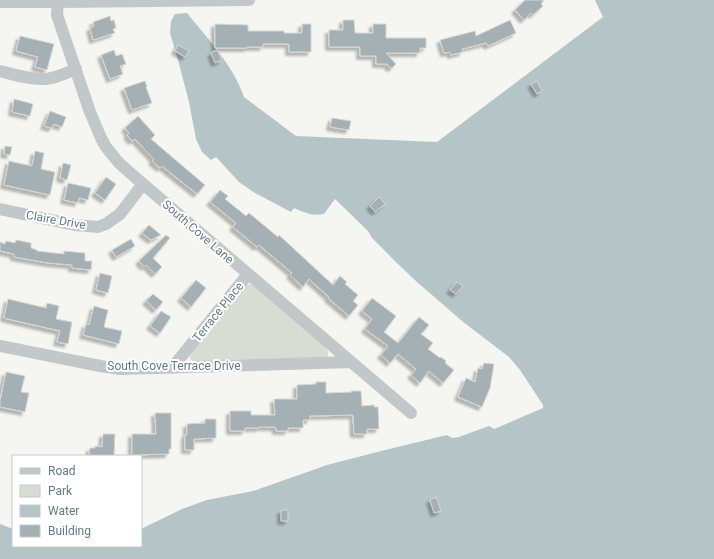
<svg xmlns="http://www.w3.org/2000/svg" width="714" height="559" viewBox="0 0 714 559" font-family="Roboto,sans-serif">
<defs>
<filter id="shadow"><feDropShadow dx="-3.5" dy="3.5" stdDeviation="1" flood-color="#0004"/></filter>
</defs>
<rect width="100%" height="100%" fill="#f5f5f1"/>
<path fill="#d7ddd2" d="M247,284l5,1 74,63 2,3v5l-3,1 -131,4 -3,-1 -1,-4 1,-2z"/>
<path fill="#b5c5c7" d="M595,0h119v559h-714v-35l13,5v17h128v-17l41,-20 25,-9 46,-9 74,-26 58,-15 62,-15 5,3 7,-1 30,-11 5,3 49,-21v-3l-23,-35 -11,-13 -47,-36 -45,-39 -19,-18 -26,-26 -4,-7 -33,-32 -11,15c-13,2 -18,-1 -30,-6l-3,4 -36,-19 -16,-11 -23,-25 -5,3 -9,-8 -6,-13 -7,-37 -11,-42 -8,-27 1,-12 4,-7 12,-1c21,26 46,52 57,84l52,39 141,6 166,-125z"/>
<path fill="#a5b0b4" stroke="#d7d6d4" filter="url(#shadow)" d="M525,0h19l-3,4 2,2 -10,9 -2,-2 -7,7 -9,-10z
M110,16l1,5 3,-1 2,8 -3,1 2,4 -22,7 -3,-12 4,-2 -1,-4z
M343,20h11l1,13h18v-9h13v14h40v10h-6v5h-34l10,11 -4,4 -3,-1 -2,-3h-11v-8h-16v-9h-31v-17h14z
M510,20l6,13 -28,13 -2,-3 -24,6 1,3 -12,3 -1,-3 -6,1 -4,-13 35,-9 1,5z
M215,24l33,1v6h36v2h18v-9h9v28h-22v-8h-26v3h-16v1h-32z
M20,36l34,8 -7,26 -12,-3 3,-10 -22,-6z
M178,45l11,6 -4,6 -10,-6z
M114,50l2,6 6,-2 4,10 -6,2 3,8 -13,5 -9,-24z
M217,50l5,10 -7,3 -4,-10z
M145,81l2,6h-1l6,16 -20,7 -8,-22z
M537,81l5,10 -5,3 -6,-10z
M14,99l19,5 -3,12 -18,-4z
M50,111l16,6 -4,10 -8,-3 -2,4 -8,-2z
M138,116l17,19 -4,4 54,46 -8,9 -35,-28 -2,2 -8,-7 2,-2 -7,-7 -12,-13 -3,2 -5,-6 2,-2 -4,-5z
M332,118l19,3 -2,9 -19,-3z
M5,146l7,1 -2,8 -6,-1z
M35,151l9,2 -3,16 14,3 -5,23 -46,-10 5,-24 23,5z
M63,163l8,2 -4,15 -7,-2z
M106,177l10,7 -11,16 -10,-7z
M68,183l23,5 -3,12 -9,-2 -1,5 -14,-3z
M220,190l8,6 -3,3 21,17 3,-3 29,24 1,-2 54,50 7,-9 7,6 -2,2 13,11 -5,6 5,4 -9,11 -21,-18 1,-1 -20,-18 -6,8 -13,-12 2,-2 -33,-28 -2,2 -24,-20 3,-4 -26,-21z
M379,197l6,7 -10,8 -5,-6z
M149,225l12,10 -10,5 -9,-7z
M166,235l4,3 -17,20 9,9 -7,7 -9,-9 -2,2 -5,-6z
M131,239l4,7 -19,11 -4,-7z
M16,240l15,3v5l6,2v1l27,3v-3l21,2v8h7l-1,9 -19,-2v-3l-23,-2 -35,-6v-3l-14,-3v-9l5,2 1,-3 9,2z
M100,273l12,3 -4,17 -12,-3z
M196,280l10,8 -15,19 -10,-9z
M457,282l6,4 -7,8 -6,-4z
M153,294l10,8 -7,8 -10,-9z
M372,298l24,18 -12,16 14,11 21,-26 10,8 -8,9 12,9 -5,6 12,9 1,-1 5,4 -1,2 9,7 -11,13 -14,-12 -9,12 -9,-8 5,-6 -18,-15 -8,9 -9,-8 7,-9 -23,-17 7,-10 -10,-8z
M8,299l38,9 1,-5 12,3 -3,13 16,3 -4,22 -11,-2 3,-11 -56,-13z
M94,306l14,4 -4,17 18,4 -3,13 -36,-9 3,-11 3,1z
M161,311l10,6 -11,16 -10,-7z
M484,363l10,1 -4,24 -8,19 -24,-10 8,-19 9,4 3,-14 4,1z
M6,372l19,4 -4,16 8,1 -4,19 -25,-5v-6z
M316,382h10v11l26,-1 -1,-1h10l1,15 12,-1v2h4l1,22h-12v5h-13l-1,-19 -43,1v4h-7v8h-15v3h-12v-3h-1v-1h-16v1h-14v3h-15v-20h21v4h24l-1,-16h23v-14l19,-1z
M155,413h16v36h-2v5l-37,1v-21h24z
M205,419h11v19l-22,1v11h-9v-15h2v-11l18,-1z
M103,434h12l-1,22h-25l1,-8h5v-2l7,1z
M436,497l5,14 -7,2 -4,-13z
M281,510h7v11h-7z"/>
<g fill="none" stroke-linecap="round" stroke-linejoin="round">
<path stroke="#c2c7c9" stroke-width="12" d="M58,0l-1,15 33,97 11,26 5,9 13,16 17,15 275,235
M0,2h58l191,-2
M0,71c15,4 31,9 46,8 10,-1 20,-6 30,-10
M0,209l75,16 23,2 8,-3 14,-10 23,-30
M0,346l100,20 20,3 231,-7
M172,368l76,-94"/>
</g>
<g text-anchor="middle" stroke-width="4" stroke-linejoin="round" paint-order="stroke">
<g font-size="12" fill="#637a84" stroke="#fff">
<text transform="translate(56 220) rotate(10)" y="4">Claire Drive</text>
<text transform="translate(198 232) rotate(41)" y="4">South Cove Lane</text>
<text transform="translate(218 312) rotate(-51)" y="4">Terrace Place</text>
<text x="174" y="370">South Cove Terrace Drive</text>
</g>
</g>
<rect x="12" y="455" width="130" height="92" fill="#ffffff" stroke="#c1cace"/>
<rect x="20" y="468" width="20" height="6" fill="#c2c7c9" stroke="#c1cace"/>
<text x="48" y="475" font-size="12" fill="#637a84">Road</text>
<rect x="20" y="485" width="20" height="12" fill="#d7ddd2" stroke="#c1cace"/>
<text x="48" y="495" font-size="12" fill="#637a84">Park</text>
<rect x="20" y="505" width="20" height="12" fill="#b5c5c7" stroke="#c1cace"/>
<text x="48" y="515" font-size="12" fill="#637a84">Water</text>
<rect x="20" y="525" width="20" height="12" fill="#a5b0b4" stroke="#c1cace"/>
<text x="48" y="535" font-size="12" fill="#637a84">Building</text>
</svg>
